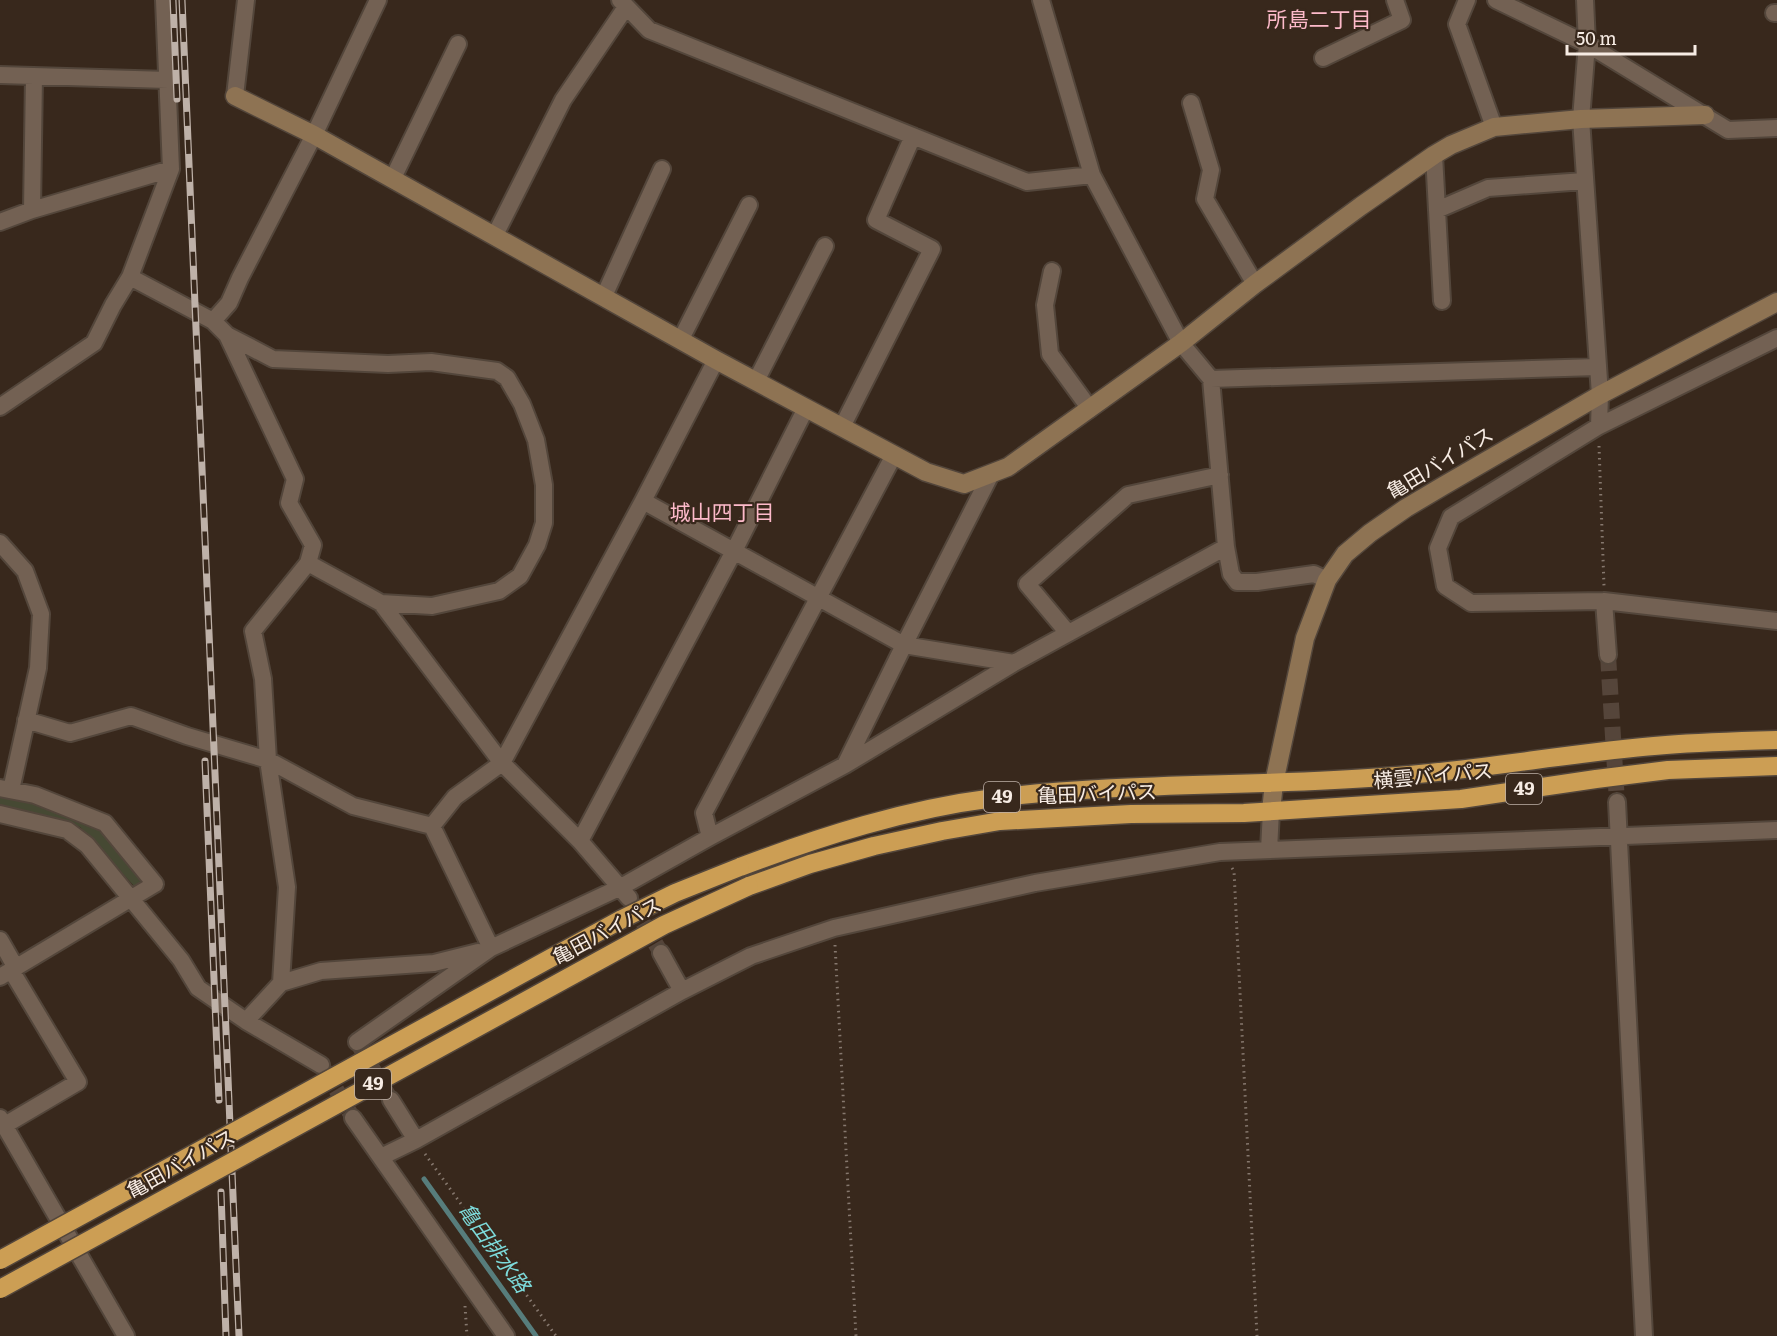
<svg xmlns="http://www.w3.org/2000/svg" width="1777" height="1336" viewBox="0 0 1777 1336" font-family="Literata,'Noto Sans JP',serif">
<rect width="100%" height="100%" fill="#38281c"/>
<path fill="#464933" d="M0,793l19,5 80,28 45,56 -10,4 -54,-59 -80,-19z"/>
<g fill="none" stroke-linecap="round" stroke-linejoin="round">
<path stroke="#577d7c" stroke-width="5" d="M424,1179l112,157"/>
<path stroke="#55453a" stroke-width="16" stroke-dasharray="16 8" stroke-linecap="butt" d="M1608,655l9,147
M631,902l30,51
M357,1042l34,58
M324,1069l29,49"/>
<defs>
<path id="street" d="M620,0l29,30 378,152 65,-7
M1041,0l51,175 89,168 30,36 15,168 5,27 6,8h20l57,-8 13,6
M1467,0l-10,24 37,103
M1496,0l91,44 141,86 49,-2
M1585,0l2,44 -6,75 19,276 -1,31
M1774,13h3
M1323,58l79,-38 -7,-20
M0,75l168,5
M235,96l11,-96
M1191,103l20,67 -6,29 50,85
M1434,155l8,146
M393,178l65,-134
M32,210l2,-134
M1437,210l51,-22 96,-7
M0,222l32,-12 139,-41
M495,235l68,-135 63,-93
M1052,271l-7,34 5,49 40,55
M130,277l83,44 14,14 46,24 115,5 43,-2 66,9 10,7 15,26 14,36 8,45v38l-7,22 -17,31 -21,15 -67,15 -51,-3 -73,-40
M604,296l58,-127
M213,321l16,-18 11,-25 74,-143 64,-135
M227,335l68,144 -6,24 24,42 -5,18 -55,68 10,48 5,81 19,127 -6,96
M1777,338l-178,88 -148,91 -13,31 7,38 26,17 133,-2 173,20
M681,339l68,-134
M1211,379l386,-12
M756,381l69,-135
M0,407l94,-64 19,-38 17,-28 41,-108 -7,-169
M842,427l90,-178 -56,-29 37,-84
M643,501l261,144 110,18
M0,543l25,28 16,43 -3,54 -27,122
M1604,601l4,54
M381,603l121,160 78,78 49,57
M1068,633l-41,-49 101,-89 92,-20
M26,720l44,13 61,-17 56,20 81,24 85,46 79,20 59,122
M845,765l59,-120 87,-171
M0,788l35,7 70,28 50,61 -155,93
M1617,802l27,534
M0,814l67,16 20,15 94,115 17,28 48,33 75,44
M432,826l23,-29 47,-34 141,-262 73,-141
M710,837l-6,-24 190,-358
M580,841l154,-290 72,-143
M1269,850l2,-39
M0,940l16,28
M661,953l21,38
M246,1021l35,-38 40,-12 113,-8 44,-11
M357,1042l134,-94 130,-61 89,-50 135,-72 169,-102 212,-116
M391,1100l25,40
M0,1118l126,218
M353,1118l153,218
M5,1125l73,-43 -67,-112
M381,1157l35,-17 266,-149 69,-35 83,-28 201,-45 185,-31 557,-22"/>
<path id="secondary" d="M235,96l79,39 402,225 210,112 38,12 44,-17 173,-124 74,-59 106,-78 73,-51 17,-10 43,-18 87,-8 124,-4
M1271,811l3,-28 31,-145 22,-58 18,-26 25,-21 36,-25 37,-22 157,-91 177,-93"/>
<path id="highway" d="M740,867c82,-31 166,-58 254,-69 128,-16 260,-11 389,-21 95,-6 189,-25 283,-32 37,-3 74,-4 111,-5
M749,886l61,-22 64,-18 68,-15 58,-10 131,-7 113,-1 217,-14 135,-20 72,-9 109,-4"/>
</defs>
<use href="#street" stroke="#53463b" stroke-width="20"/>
<use href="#secondary" stroke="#53463b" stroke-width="21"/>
<use href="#highway" stroke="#53463b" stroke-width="21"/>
<path stroke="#86786e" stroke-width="3" stroke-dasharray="1.5 4.5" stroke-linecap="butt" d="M1599,446l5,140
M1232,868l2,3 23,465
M835,945l21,391
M425,1154l131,182
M465,1306l2,30"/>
<use href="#street" stroke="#736153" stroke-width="16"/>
<use href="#secondary" stroke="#8e7353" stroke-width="18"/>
<use href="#highway" stroke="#cc9e54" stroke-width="18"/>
<defs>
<path id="rail" d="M173,0l4,99
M182,0l57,1336
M205,761l14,339
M221,1192l5,144"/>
</defs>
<use href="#rail" stroke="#beb1a8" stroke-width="7"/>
<use href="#rail" stroke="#38281c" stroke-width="4.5" stroke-dasharray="14" stroke-linecap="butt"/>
<defs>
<path id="highway-bridge" d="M0,1260l622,-341 53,-26 65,-26
M0,1289l664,-364 85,-39"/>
</defs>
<use href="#highway-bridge" stroke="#53463b" stroke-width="21" stroke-linecap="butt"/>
<use href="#highway-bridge" stroke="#cc9e54" stroke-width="18"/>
</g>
<g text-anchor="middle" stroke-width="4.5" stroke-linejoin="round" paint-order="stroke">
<g fill="#38281c" stroke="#beb1a8" stroke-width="1.5">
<rect x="1506" y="774" width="36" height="30" rx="4.5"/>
<rect x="984" y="782" width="36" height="30" rx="4.5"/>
<rect x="355" y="1069" width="36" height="30" rx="4.5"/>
</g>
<g font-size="18" font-weight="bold" fill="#f7ece4">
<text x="1524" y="795">49</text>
<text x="1002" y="803">49</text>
<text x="373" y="1090">49</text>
</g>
<g font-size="20" fill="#f7ece4" stroke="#38281c">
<text transform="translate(1440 463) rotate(-31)" y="7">亀田バイパス</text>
<text transform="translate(1433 776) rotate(-5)" y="7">横雲バイパス</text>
<text transform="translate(1097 794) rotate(-2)" y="7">亀田バイパス</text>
<text transform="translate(607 931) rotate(-28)" y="7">亀田バイパス</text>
<text transform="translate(181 1164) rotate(-29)" y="7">亀田バイパス</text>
</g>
<g font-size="21" fill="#fdbaca" stroke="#38281c">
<text x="1319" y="27">所島二丁目</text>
<text x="722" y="520">城山四丁目</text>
</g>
<g font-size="21" font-style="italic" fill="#7ddada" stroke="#38281c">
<text transform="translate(494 1248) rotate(54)" y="7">亀田排水路</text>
</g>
</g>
<path d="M1567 45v9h128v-9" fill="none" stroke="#f7ece4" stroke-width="3"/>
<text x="1576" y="45" font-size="18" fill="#f7ece4" stroke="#38281c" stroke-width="4.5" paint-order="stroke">50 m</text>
</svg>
